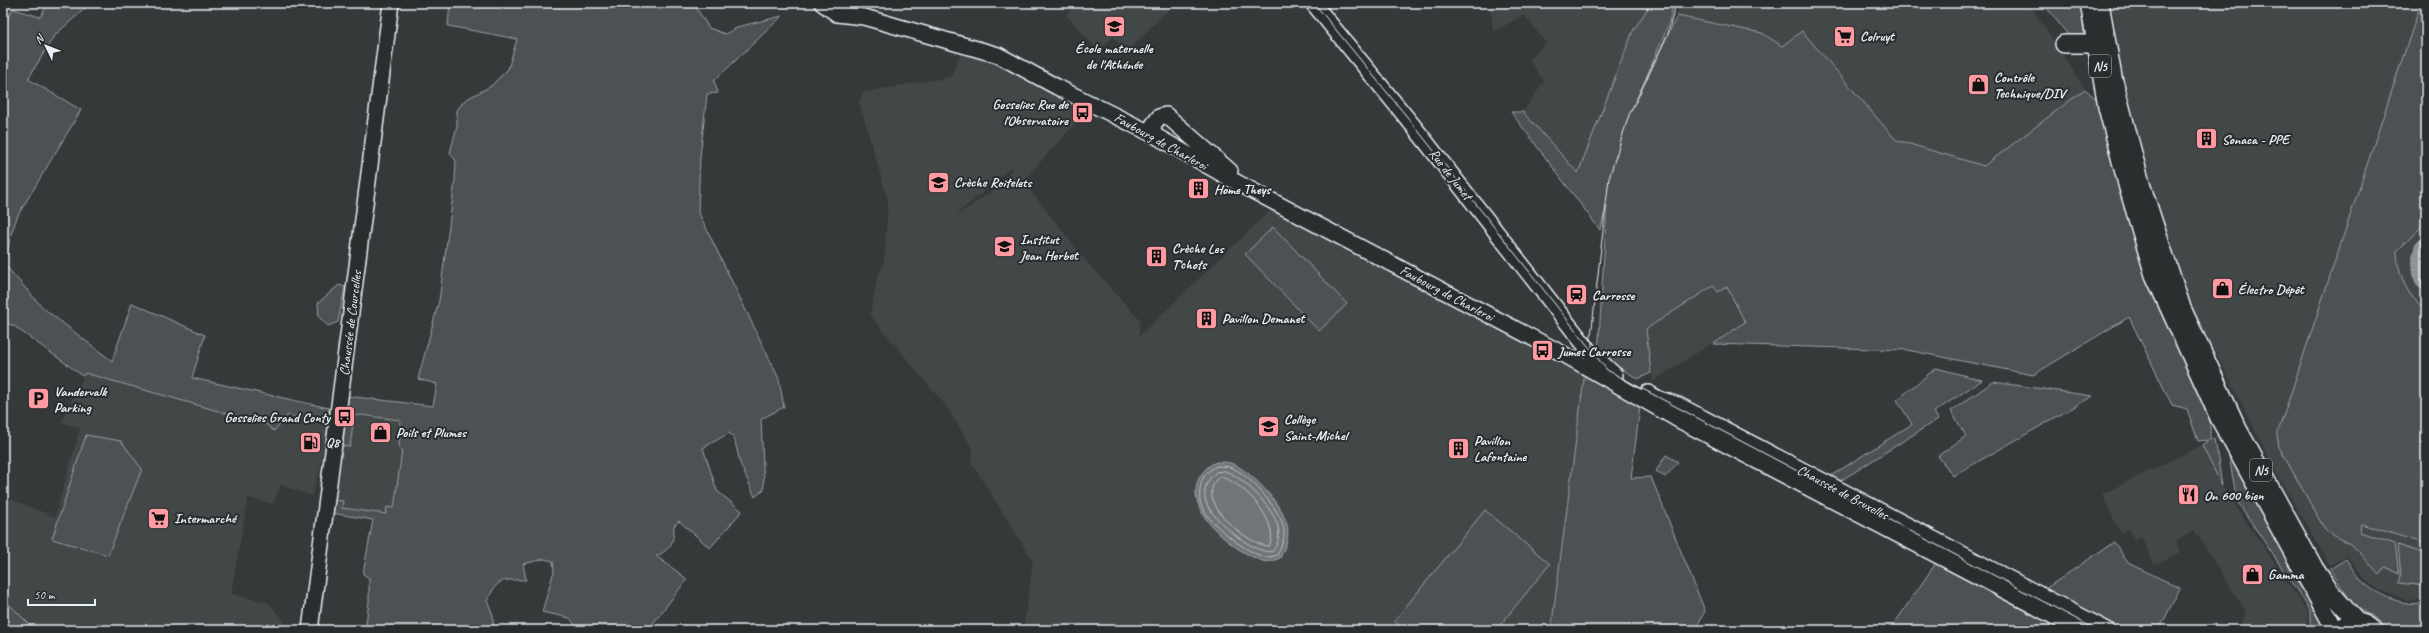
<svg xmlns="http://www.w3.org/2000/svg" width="2429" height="633" viewBox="0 0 2429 633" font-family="Caveat,sans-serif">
<rect width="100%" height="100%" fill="#35393a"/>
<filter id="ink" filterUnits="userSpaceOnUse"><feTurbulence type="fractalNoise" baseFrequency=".025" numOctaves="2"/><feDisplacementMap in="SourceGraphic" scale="8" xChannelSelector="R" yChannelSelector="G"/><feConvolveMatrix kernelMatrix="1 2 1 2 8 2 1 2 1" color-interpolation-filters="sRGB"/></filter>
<g filter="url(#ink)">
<path fill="#424647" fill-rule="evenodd" d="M1078,3h97l-48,49 -14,-15 -14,14 -33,-36z
M1490,3h161l-18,28 -55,142 -55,-61 21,-31 -15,-21 17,-17 -22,-28 -31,17z
M1678,3h351l56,86 -101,77 -88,-26 -94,-108 -20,14 -20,-13 -85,-17z
M2112,3h314v596l-20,1 -27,-10 -13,-9 -19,-25 -17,9 -52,-89 -62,-123 -15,-20 -39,-100 -19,-68 -22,-91z
M963,48l127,54 -15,22 -52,57 64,81 53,58 -1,16 139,-133 307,168 -34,259h-528l10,-69 -62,-99 2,-13 -28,-44 -75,-90 7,-37 7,-16 4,-61 -29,-99 4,-10 88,-15zM1014,165l-14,21 -44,30v-1z
M1713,285l14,2 18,35 -92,59 -7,-51z
M85,373l182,52 7,6 14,-16 40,9 -6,37 -10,35 -31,-11 -8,19 -25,-6 -17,96 37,8 17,20 -1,8h-249l-32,-32v-102l52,21 25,-89 -19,-6zM142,470l-34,85 -56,-16 2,-4z
M361,415l39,5 -1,29 3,1 -8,58 -8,6 -44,-6 1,-7 -8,-1 8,-54 7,1 4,-31z
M2202,445l20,41 86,126 -2,18h-67l7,-18 -52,-82 -18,12 5,10 -27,13 -13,-29 -7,4 -5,-11 -8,4 -6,-11 -13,-28z"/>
<path fill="#4d5152" stroke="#9aa1a5" d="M49,3h42l-37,33 -26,43 53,31 -63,105 -7,19 -6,31 38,43 69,53 20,-58 73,32 -13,43 137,30 -1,16 -40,-9 -14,16 -7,-6 -182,-52 -2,3 -69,-50 -11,-4v-297l10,-16 27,8z
M450,3h243l16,25 16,6 16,-8 41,-10 -68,65 4,12 -11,1 -7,63 -2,54 81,168 5,28 -23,12 3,70 -9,8 -15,-34 -6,-26 -5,-4 -26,15 14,43 25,20 -32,37 -31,-27 -5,5c0,16 -3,24 -18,30l31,23 -39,51h-74l1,-5 -5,-7 -28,-6 12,-41 -1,-10 -9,-2 -21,5 3,16c-25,0 -27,-3 -39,21l6,14v15h-128l4,-28v-24l-6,-4 10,-54 -41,-7 3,-13 8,1 -1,7 44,6 1,-7 7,1 8,-58 -3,-1 1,-29 -39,-5 -7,1 -4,31 -7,-1 3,-50 87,10 4,-22 -19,-5 21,-78 16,-121 1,-19 -6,-8 7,-27v-16l8,-10 26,-14 17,-17 9,-30 -69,-13z
M1651,3h22l-4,20 -33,79 41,-86 85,17 20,13 20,-15 94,109 88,26 101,-77 11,10 28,105 86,214v21h5l7,47 -20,-41 7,-5 -11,1 -11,-32 -15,-4 -43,-88 -96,58 -126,-25 -194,-6 32,-22 -18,-35 -9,5 -5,-6 -67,43 5,44 -13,6 -40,-25 9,-149 -7,25 -89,-118h12l55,61 55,-142z
M2043,3h39l2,30 -2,3h-13z
M2421,3h5v219l-29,29c0,19 10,49 29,57v236l-65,-20 -1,8 35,12 4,30 -14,-7 -6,8c-9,-9 -17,-23 -28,-30 -9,-7 -19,-8 -27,-17l-45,-81 -2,-12z
M1273,227l74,77 -28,27 -74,-77z
M339,285l6,2 -7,35 -10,4 -9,-9 -1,-14z
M1936,368l46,12 -48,32 4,7 -101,64 -8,-6 83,-53 -15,-24z
M1591,369l49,38 -9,71 20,-1 54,134 -10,19h-144l34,-259z
M1993,382l100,14 -140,80 -15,-20 28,-20 -15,-25z
M86,435l35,6 21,28 -34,86 -56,-16z
M2228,451l97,175v4h-15v-20l-73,-109z
M1666,455l12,7 -13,15 -9,-6z
M1485,510l65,54 -54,66h-91l-11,-9z
M2114,542l14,21 52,25 -21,42h-40l-74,-41z
M2398,545l28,9v32l-27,-3 2,-8z
M2346,559c5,7 9,15 15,21 14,15 45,28 65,22v28h-38l-14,-14 -19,-8 -25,-39z
M1938,560l132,70h-180z
M3,598l32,32h-32z"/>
<path fill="#707579" stroke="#a0a7ac" d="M1217,462c6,0 13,0 18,3 18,8 48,41 52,60 3,12 -2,22 -7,33 -5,2 -11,5 -17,3 -29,-9 -84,-52 -62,-86 4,-6 9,-11 16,-13z"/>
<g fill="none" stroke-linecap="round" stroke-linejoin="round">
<path stroke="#b8bfc5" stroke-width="1" d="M1217,466c5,0 10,0 15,2 17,6 46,40 51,57 3,10 -1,21 -6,30 -4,1 -8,3 -12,2 -18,-4 -60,-35 -65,-55 -1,-7 0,-17 3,-24 3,-5 8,-10 14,-12z
M1225,471c18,5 49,38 53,56 2,8 0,17 -5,24 -16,6 -62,-32 -67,-49 -4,-12 1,-22 10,-30z
M1219,477c21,1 63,46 50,69 -19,0 -78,-45 -50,-69z"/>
<path stroke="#8e9599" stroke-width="24" d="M2426,249l-3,14 3,15"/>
<defs>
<path id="secondary" d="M822,3l15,11 27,3 134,38 59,32 97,48 82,47 329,173 112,64 378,198 20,13
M1313,3l102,125 175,224 25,23
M1154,135l-1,-10 6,-8 7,-2 64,56
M1648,393l11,6 19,6 429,225
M310,630l81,-627"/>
<path id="primary" d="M2089,3l18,104 21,81 26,87 66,145 112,204 1,6
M2100,3l13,74 28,107 41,124 56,121 77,140 15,22 27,31
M2064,44h27l11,9
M2346,624c10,-4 19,-2 27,6"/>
</defs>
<use href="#secondary" stroke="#e8f1f8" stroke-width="18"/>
<use href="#primary" stroke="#e8f1f8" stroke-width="20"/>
<use href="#secondary" stroke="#2a2d2e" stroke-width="15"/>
<use href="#primary" stroke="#2a2d2e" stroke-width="17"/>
<path stroke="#e8f1f8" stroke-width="1" d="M1314,3l94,115 199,252 490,260
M1593,353l-2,-17 18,-158 20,-63 39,-82 8,-30"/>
</g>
</g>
<defs>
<symbol id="school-square" viewBox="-11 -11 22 22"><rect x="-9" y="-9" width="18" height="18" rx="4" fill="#ff9aa2" stroke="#2a2d2e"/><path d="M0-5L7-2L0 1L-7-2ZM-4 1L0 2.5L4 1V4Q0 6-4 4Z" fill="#111"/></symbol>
<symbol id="supermarket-square" viewBox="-11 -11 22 22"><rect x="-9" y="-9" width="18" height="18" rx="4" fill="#ff9aa2" stroke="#2a2d2e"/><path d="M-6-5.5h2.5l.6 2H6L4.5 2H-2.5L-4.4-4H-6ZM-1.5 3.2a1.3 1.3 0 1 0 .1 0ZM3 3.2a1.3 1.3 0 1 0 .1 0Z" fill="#111"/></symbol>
<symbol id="shop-square" viewBox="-11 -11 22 22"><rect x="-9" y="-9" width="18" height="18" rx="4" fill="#ff9aa2" stroke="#2a2d2e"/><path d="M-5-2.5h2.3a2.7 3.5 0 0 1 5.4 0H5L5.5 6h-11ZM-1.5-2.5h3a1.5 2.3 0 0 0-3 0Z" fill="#111"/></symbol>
<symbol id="bus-square" viewBox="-11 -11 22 22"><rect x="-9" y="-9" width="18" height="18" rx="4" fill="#ff9aa2" stroke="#2a2d2e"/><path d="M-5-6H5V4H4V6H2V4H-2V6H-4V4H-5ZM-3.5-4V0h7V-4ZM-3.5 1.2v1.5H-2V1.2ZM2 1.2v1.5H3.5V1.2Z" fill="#111"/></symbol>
<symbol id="building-square" viewBox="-11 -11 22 22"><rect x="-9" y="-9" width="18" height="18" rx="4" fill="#ff9aa2" stroke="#2a2d2e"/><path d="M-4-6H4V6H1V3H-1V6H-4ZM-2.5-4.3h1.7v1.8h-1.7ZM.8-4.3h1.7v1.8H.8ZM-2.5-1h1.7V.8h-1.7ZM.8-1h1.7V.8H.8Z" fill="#111"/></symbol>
<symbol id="station-square" viewBox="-11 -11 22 22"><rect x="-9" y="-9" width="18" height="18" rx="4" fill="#ff9aa2" stroke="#2a2d2e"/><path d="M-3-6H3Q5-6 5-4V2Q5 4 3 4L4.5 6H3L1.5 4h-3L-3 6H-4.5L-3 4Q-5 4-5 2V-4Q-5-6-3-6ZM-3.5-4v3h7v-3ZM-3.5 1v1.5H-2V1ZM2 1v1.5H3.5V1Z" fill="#111"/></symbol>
<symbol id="parking-square" viewBox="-11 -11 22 22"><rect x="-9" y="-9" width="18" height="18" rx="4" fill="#ff9aa2" stroke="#2a2d2e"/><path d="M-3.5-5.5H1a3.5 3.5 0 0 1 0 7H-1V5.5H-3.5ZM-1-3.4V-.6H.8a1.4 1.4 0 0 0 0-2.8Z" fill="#111"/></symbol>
<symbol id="fuel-square" viewBox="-11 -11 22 22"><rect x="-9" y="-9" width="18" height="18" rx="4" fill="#ff9aa2" stroke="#2a2d2e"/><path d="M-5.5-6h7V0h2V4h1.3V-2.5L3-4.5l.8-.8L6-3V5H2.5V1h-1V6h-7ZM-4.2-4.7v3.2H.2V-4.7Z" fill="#111"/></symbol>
<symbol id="restaurant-square" viewBox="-11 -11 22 22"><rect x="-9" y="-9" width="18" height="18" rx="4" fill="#ff9aa2" stroke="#2a2d2e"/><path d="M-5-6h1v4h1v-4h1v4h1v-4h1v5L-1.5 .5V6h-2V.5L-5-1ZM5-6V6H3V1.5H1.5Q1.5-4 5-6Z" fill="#111"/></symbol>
</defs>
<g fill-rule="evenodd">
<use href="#school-square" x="1102" y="14" width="25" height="25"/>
<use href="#supermarket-square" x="1832" y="24" width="25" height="25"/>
<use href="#shop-square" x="1966" y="72" width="25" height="25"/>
<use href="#bus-square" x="1070" y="100" width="25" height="25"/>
<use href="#building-square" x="2194" y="126" width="25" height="25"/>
<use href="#school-square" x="926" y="170" width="25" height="25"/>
<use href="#building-square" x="1186" y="176" width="25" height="25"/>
<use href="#school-square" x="992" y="234" width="25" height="25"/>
<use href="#building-square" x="1144" y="244" width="25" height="25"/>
<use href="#shop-square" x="2210" y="276" width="25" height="25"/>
<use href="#station-square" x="1564" y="282" width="25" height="25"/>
<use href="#building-square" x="1194" y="306" width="25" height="25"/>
<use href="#bus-square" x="1530" y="338" width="25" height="25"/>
<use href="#parking-square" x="26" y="386" width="25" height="25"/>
<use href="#bus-square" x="332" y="404" width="25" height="25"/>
<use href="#school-square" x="1256" y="414" width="25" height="25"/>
<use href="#shop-square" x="368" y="420" width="25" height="25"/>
<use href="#fuel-square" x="298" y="430" width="25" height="25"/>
<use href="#building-square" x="1446" y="436" width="25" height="25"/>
<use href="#restaurant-square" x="2176" y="482" width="25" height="25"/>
<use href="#supermarket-square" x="146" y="506" width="25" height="25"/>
<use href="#shop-square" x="2240" y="562" width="25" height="25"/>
</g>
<g text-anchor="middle" stroke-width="4" stroke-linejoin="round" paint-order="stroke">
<g fill="#2a2d2e" stroke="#afb6bb" stroke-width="1">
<rect x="2089" y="55" width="22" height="22" rx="3"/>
<rect x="2250" y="459" width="22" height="22" rx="3"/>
</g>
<g font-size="13" font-weight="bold" fill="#e8f1f8">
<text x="2100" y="71">N5</text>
<text x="2261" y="475">N5</text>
</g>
<g font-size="14" font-weight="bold" fill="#e8f1f8" stroke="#2a2d2e" text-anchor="start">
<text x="1860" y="41">Colruyt</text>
<text x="1114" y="53" text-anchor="middle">École maternelle<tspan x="1114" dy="16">de l'Athénée</tspan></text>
<text x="1994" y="82">Contrôle<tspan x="1994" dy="16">Technique/DIV</tspan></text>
<text x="1068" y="109" text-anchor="end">Gosselies Rue de<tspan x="1068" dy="16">l'Observatoire</tspan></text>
<text x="2222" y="144">Sonaca - PPE</text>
<text x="954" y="187">Crèche Roitelets</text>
<text x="1214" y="194">Home Theys</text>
<text x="1020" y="244">Institut<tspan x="1020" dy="16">Jean Herbet</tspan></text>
<text x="1172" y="253">Crèche Les<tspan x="1172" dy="16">T'chots</tspan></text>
<text x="2238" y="294">Électro Dépôt</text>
<text x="1592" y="300">Carrosse</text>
<text x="1222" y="323">Pavillon Demanet</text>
<text x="1558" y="356">Jumet Carrosse</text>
<text x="54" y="396">Vandervalk<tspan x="54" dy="16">Parking</tspan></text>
<text x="330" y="422" text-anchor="end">Gosselies Grand Conty</text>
<text x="1284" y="424">Collège<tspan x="1284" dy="16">Saint-Michel</tspan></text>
<text x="396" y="437">Poils et Plumes</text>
<text x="1474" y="445">Pavillon<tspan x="1474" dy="16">Lafontaine</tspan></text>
<text x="326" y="447">Q8</text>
<text x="2204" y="500">On 600 bien</text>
<text x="174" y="523">Intermarché</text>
<text x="2268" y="579">Gamma</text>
</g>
<g font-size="14" fill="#e8f1f8" stroke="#2a2d2e">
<text transform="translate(1161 141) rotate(29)" y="5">Faubourg de Charleroi</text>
<text transform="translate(1451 174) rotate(52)" y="5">Rue de Jumet</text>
<text transform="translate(1447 293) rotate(28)" y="5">Faubourg de Charleroi</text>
<text transform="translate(350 323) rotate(-83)" y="5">Chaussée de Courcelles</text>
<text transform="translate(1843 492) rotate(28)" y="5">Chaussée de Bruxelles</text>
</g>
</g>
<rect width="2429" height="633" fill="none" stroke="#2a2d2e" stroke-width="16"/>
<rect x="8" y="8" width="2413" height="617" fill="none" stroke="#e8f1f8" stroke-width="1.5" filter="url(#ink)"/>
<g transform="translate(46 46) rotate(313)" stroke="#2a2d2e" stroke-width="3" paint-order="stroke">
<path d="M0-3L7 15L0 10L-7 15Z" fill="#e8f1f8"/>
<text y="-6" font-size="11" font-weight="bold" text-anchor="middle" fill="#e8f1f8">N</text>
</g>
<path d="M28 599v6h67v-6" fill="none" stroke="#e8f1f8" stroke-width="2"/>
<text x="34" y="599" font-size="12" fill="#e8f1f8" stroke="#2a2d2e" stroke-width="3" paint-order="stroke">50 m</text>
</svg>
